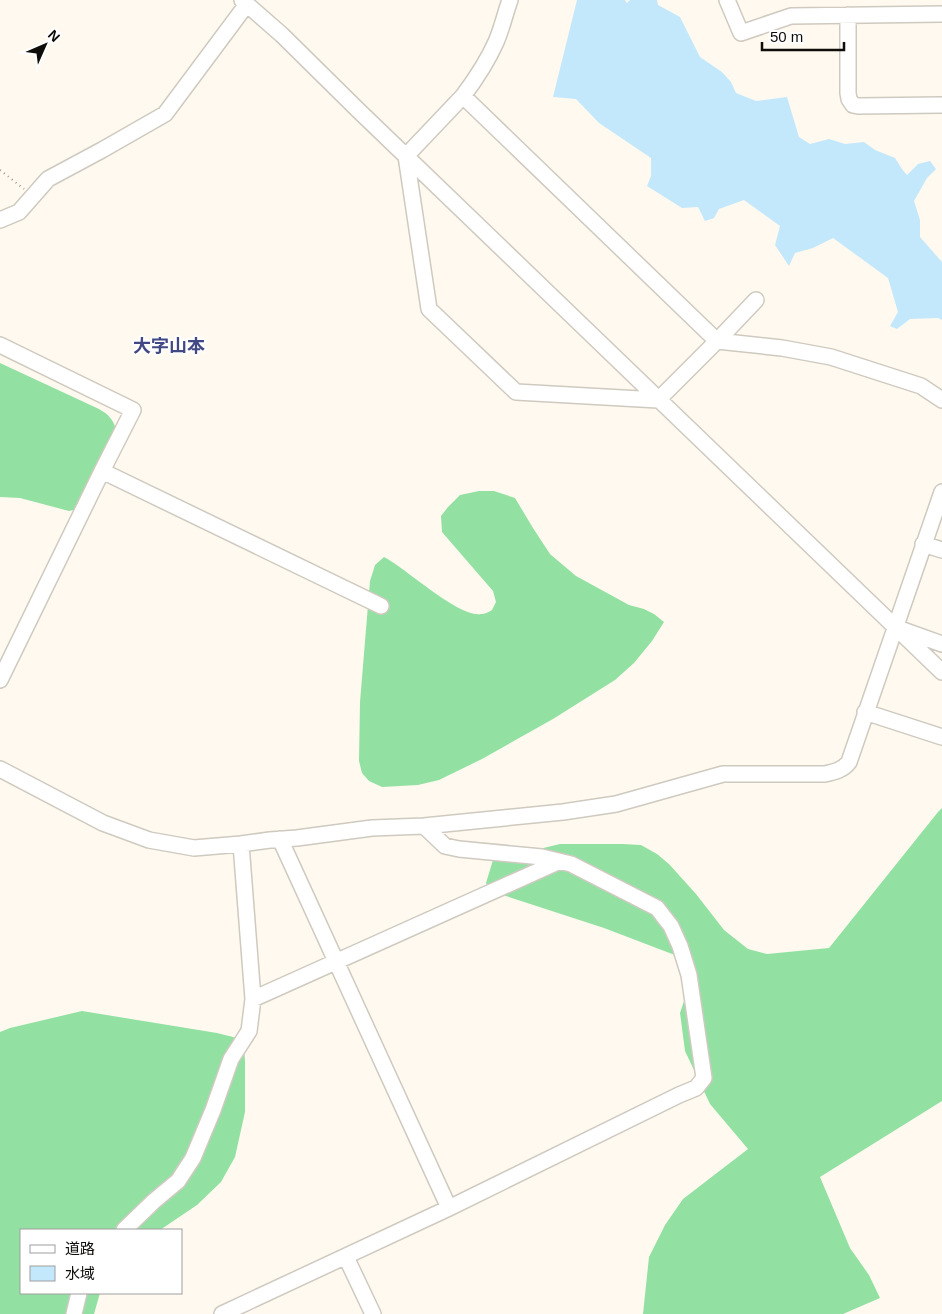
<svg xmlns="http://www.w3.org/2000/svg" width="942" height="1314" viewBox="0 0 942 1314" font-family="Arial,'Noto Sans JP',sans-serif">
<rect width="100%" height="100%" fill="#fff9ef"/>
<path fill="#92e1a2" d="M0,363l99,46c10,6 13,9 17,20l-34,79 -13,3 -49,-13 -20,-1z
M479,491h15l21,7 18,30 17,26 26,22 53,29 15,4 10,5 10,8 -12,19 -18,22 -19,17 -62,39 -71,40 -43,21 -21,5 -36,2 -13,-6 -7,-8 -3,-12 1,-59 10,-121 5,-16 9,-8c23,12 75,61 97,57 4,0 8,-2 11,-4l4,-8 -3,-11 -51,-59 -1,-16 7,-9 12,-12z
M942,808v293l-122,76 30,71 19,27 11,23 -37,16h-200l6,-57 16,-32 18,-26 65,-50 -38,-45 -25,-53 -5,-38 8,-24 -8,-32 -76,-29 -98,-32 -17,-8 -3,-5 7,-23 67,-16h63l18,1 16,9 12,10 27,30 28,36 24,19 19,5 62,-6 109,-136z
M82,1011l135,22 20,5 7,8 1,16v50l-10,45 -14,25 -24,23 -37,25h-139v63h79l-6,21h-94v-282l10,-4z"/>
<path fill="#c3e8fc" d="M577,0h48l2,3 3,-3h27l1,5 22,12 20,40 22,15 9,10 5,11 20,8 31,-4 12,40 11,7 19,-5 16,5 19,-2 11,8 20,8 7,11 5,6 11,-11 12,-3 6,8 -9,9 -13,23 6,19v17l22,25v58l-4,-2 -28,1 -13,10 -7,-3 8,-14 -10,-34 -55,-40 -20,10 -18,5 -6,13 -14,-21 5,-19 -36,-26 -25,9 -5,9 -9,3 -7,-14 -16,1 -35,-22 4,-10v-18l-52,-35 -23,-24 -23,-2z"/>
<g fill="none" stroke-linecap="round" stroke-linejoin="round">
<defs>
<path id="minor" d="M242,0l40,35 76,75 584,562
M727,0l14,33 50,-17 151,-2
M848,15v78l1,6 4,6 5,1 84,-1
M463,96l254,245 -59,59 -142,-8 -87,-83 -23,-153 57,-60c12,-16 25,-36 33,-54 6,-14 9,-28 14,-42
M0,220l19,-8 29,-33 54,-29 63,-36 82,-110
M717,341l65,7 49,9 90,29 21,14
M717,341l39,-41
M0,345l133,65 -31,61 -102,209
M102,471l279,135
M923,544l19,6
M903,630l39,14
M865,712l77,25
M0,769l103,54 46,17 45,8 47,-4 29,-4 27,-2 75,-10 52,-2 139,-14 53,-8 107,-30h102c9,-2 18,-4 24,-12l93,-270
M280,839l169,369
M253,999l305,-137
M124,1230l30,-29 24,-20 15,-23 20,-48 18,-51 18,-28 4,-32 -12,-155
M346,1257l27,57
M74,1314l5,-21
M222,1314l227,-106 230,-113 17,-7 8,-10 -15,-103 -9,-29 -9,-20 -14,-18 -86,-44 -29,-7 -83,-8 -14,-3 -21,-20"/>
</defs>
<use href="#minor" stroke="#cfcac0" stroke-width="18"/>
<path stroke="#99958d" stroke-width="2" stroke-dasharray="1 4" stroke-linecap="butt" d="M0,170l24,19"/>
<use href="#minor" stroke="#fff" stroke-width="15"/>
</g>
<g text-anchor="middle" stroke-width="4" stroke-linejoin="round" paint-order="stroke">
<g font-size="18" font-weight="bold" fill="#414884" stroke="#fff">
<text x="169" y="352">大字山本</text>
</g>
</g>
<rect x="20" y="1229" width="162" height="65" fill="#ffffff" stroke="#9f9e9d"/>
<rect x="30" y="1245" width="25" height="8" fill="#ffffff" stroke="#9f9e9d"/>
<text x="65" y="1254" font-size="15" fill="#0f0d0a">道路</text>
<rect x="30" y="1266" width="25" height="15" fill="#c3e8fc" stroke="#9f9e9d"/>
<text x="65" y="1279" font-size="15" fill="#0f0d0a">水域</text>
<g transform="translate(45 45) rotate(45)" stroke="#ffffff" stroke-width="4" paint-order="stroke">
<path d="M0-4L9 19L0 12L-9 19Z" fill="#0f0d0a"/>
<text y="-8" font-size="14" font-weight="bold" text-anchor="middle" fill="#0f0d0a">N</text>
</g>
<path d="M762 42v8h82v-8" fill="none" stroke="#0f0d0a" stroke-width="2.5"/>
<text x="770" y="42" font-size="15" fill="#0f0d0a" stroke="#ffffff" stroke-width="4" paint-order="stroke">50 m</text>
</svg>
